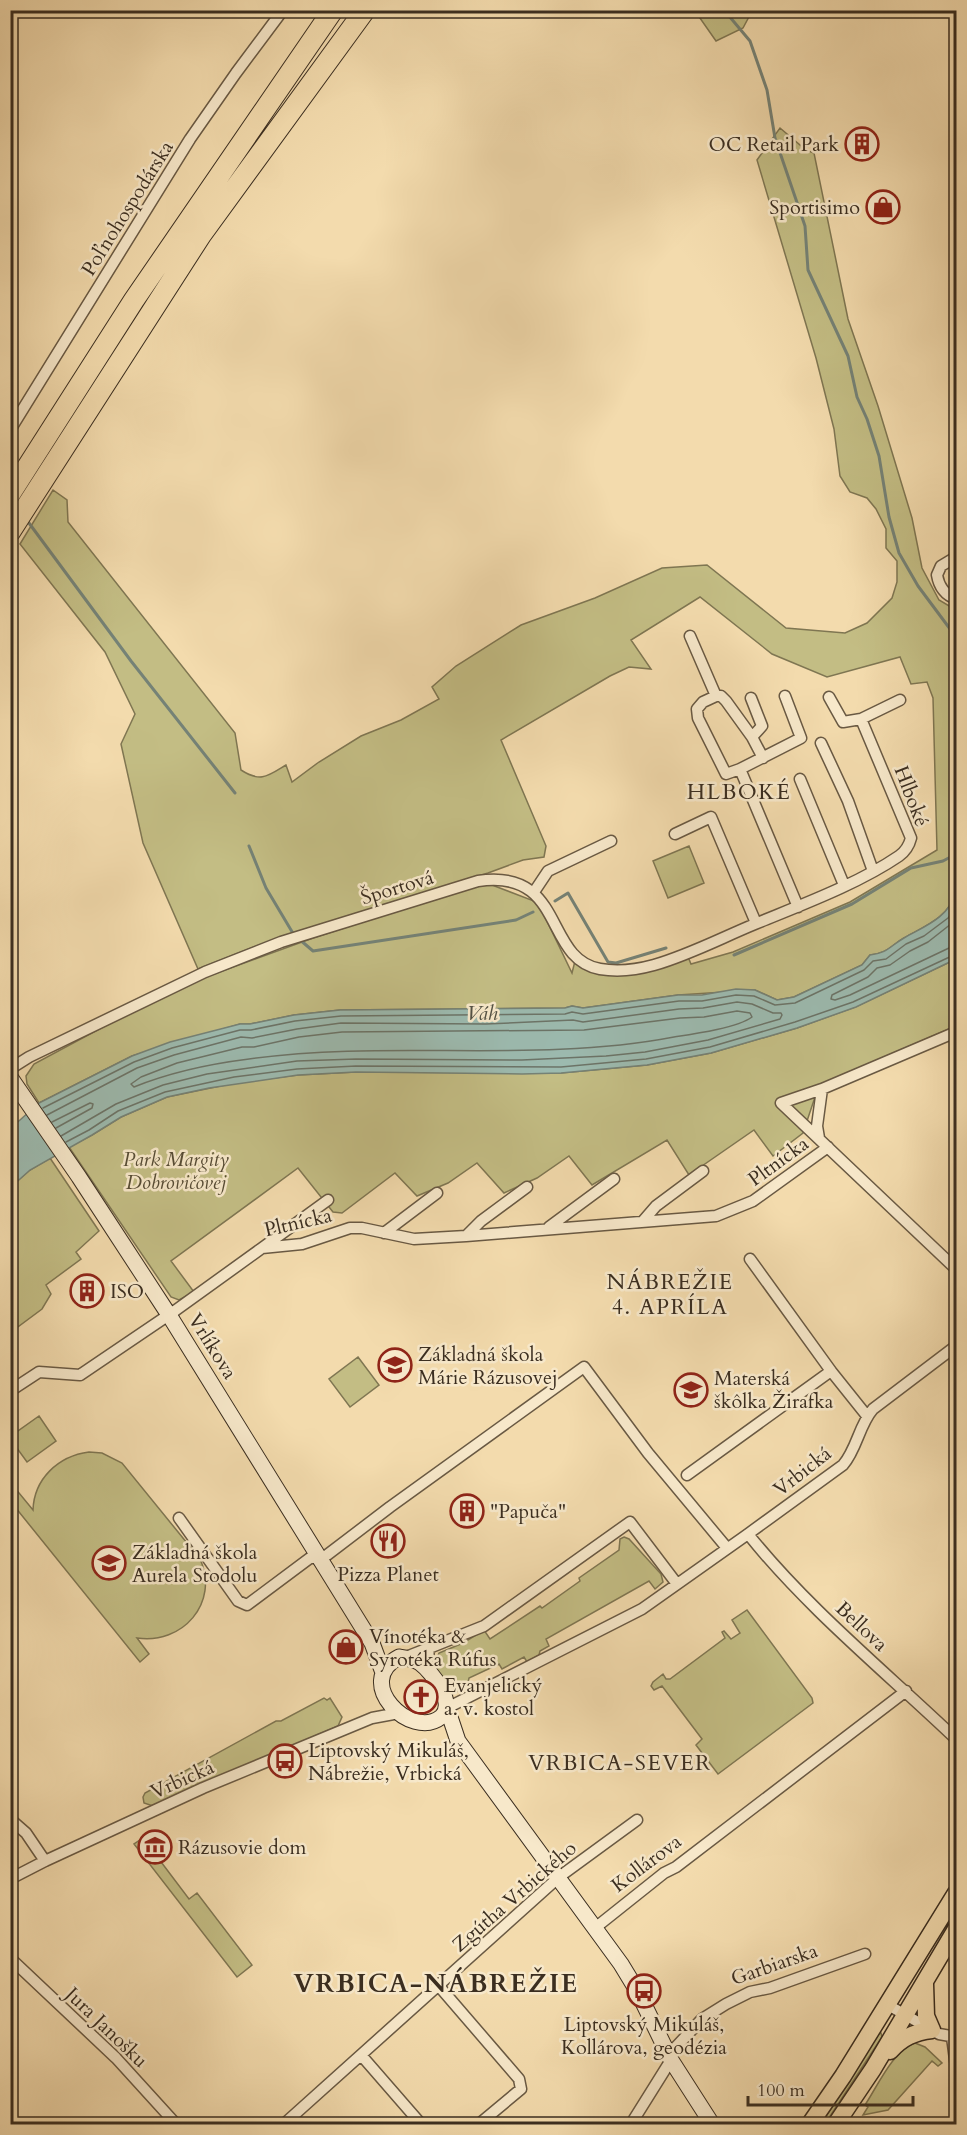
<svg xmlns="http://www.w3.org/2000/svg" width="967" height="2135" viewBox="0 0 967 2135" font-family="Cardo,serif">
<rect width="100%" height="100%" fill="#f3dbad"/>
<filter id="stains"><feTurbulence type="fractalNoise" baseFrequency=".00333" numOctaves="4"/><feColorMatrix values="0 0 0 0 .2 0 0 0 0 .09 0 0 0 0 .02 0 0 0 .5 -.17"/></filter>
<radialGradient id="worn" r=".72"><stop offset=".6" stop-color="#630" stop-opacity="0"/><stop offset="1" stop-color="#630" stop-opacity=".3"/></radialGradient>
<path fill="#c3bd84" stroke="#7f7652" stroke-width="1.5" d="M695,11l57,-1v1l-9,17 -27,13z
M780,128l26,22 8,3 34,166 30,87 34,112 10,50 17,32 17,10v283c-8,25 -31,33 -52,45 -14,8 -16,15 -34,17l-8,10 -68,32 -17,3 -22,-10 -77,5 -95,13 -11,-2 -7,2 -225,2 -46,5 -44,9h-10l-108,32 -93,47 -12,-19 -1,-8 8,-12 69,-37 100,-49 110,-40 161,-52 18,-1 42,16 9,12 29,60 5,-20c34,25 73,9 109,-1l5,12 42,-12 117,-50 87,-52 -4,-152 -6,-16 -16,2 -11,-27 -73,20 -55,-23 -72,-57 -69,43 20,29 -22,-2 -19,9 -109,64 45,106 -2,11 -21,3 -35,13 -229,72 -61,24 -55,-126 -22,-99 14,-30 -30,-62 -85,-108 33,-54 14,10 1,22 167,211 6,37c20,13 27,6 45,-5l6,17 27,-20 42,-26 40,-16 38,-21 -7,-12 24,-21 65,-41 74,-27 67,-30 45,-3 79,63 59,5 22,-10 25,-25 5,-16v-21l-11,-13v-19l-10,-20 -9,-11 -17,-6 -10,-16 -6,-47 -18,-71 -59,-198z
M689,846l15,37 -36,15 -15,-37z
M956,959v67l-137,59 -16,48 -30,23 -19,-26 -65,45 -22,-35 -75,45 -23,-29 -32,22 -33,15 -27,-30 -29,20 -31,13 -22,-23 -53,40 -9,-1 -35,-44 -127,93 23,31 -15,8 -8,-3 -102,-150 23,-12 29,-18 46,-20 68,-14 63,-8 58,-3 205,1 86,-8 64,-12 86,-25 58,-21z
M50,1158l49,73 -23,21 5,7 -35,26 5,9 -9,15 -31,23 -1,-145 20,-17z
M358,1357l21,28 -29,22 -21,-28z
M39,1416l17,25 -29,21 -16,-22v-4z
M89,1452l13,1 20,10 78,96c20,44 -18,86 -63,79l12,16 -9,8 -129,-160v-10l4,-4 18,22c1,-31 25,-54 56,-58z
M624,1537l5,2 32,35 2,8 -8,7 -6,-8 -103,58 3,7 -9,5 -1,4 -12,7 -3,-5 -22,12 -3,-5 -30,14 -2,9 -15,7 -19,-28 6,-13 24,-10 21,-13 6,9 50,-33 2,2 38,-27 -1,-3 40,-28 1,-11z
M747,1610l65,88 1,5 -95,71 -22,-29 6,-6 -40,-53 -8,4 -3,-4 2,-4 10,-8 3,5h4l55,-41 -3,-6 2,-1 7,8 9,-6 -8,-13z
M324,1698l3,2 3,-2 12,19 -4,9 -185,80 -9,-3 -1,-6 2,-4 131,-72h5z
M143,1838l46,61 8,-6 55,72 -15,12 -103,-133z
M878,2033h3l1,4 -57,87h-4z
M915,2043l10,4 17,16 -4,3 -6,-5 -44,49 -25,5 5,-8 -3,-2c12,-18 29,-56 50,-62z"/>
<path fill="#9cbaaf" stroke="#758276" stroke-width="1.5" d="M956,893v66l-100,48 -59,21 -86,25 -64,12 -86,8 -39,1 -166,-2 -58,3 -89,13 -42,9 -46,20 -29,18 -62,35 -19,17v-59l28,-25 93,-47 38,-14 70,-18h10l44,-9 46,-5 225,-2 7,-2 11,2 95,-13h24l34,-6 19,1 22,10 17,-3 68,-32 8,-10c18,-2 20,-9 34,-17 21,-12 44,-20 52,-45z"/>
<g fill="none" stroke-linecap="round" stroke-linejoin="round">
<path stroke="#6c7468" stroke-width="1.5" d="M956,920l-28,22 -18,9 -20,14 -13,3 -9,9 -36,18 -1,4 4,1 15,-5 99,-47 7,-2
M737,1011l13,2 2,4c-15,11 -58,17 -78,20 -141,27 -284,2 -425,22 -40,5 -78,13 -115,28l-3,-3 10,-7 36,-14 65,-16h12l45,-10 43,-5 242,-2 96,-12 24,-1z
M43,1108l91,-46 38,-14 68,-18h11l44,-9 46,-5 224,-2 7,-2 11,2 96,-13h23l34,-6 18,1 21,9 20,-2 69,-33 9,-9 13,-2 20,-15 18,-8 24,-18 8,-9
M47,1115l90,-47 37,-13 67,-18 11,1 45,-9 44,-6 145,1 87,-4 10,2 96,-13 24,-1 34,-6 15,2 21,9h8l1,2 -2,4 -72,21 -63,12 -39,4 -84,4 -166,-1 -59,2 -90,13 -44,11 -47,19 -55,32
M52,1122l38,-19 3,1 -1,4 -36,20
M66,1142l23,-12 29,-19 47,-19 69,-15 63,-8 59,-3 205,1 85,-8 64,-12 85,-25 58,-20 103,-48"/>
<path stroke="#758276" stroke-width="3" d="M724,10l26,31 17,49 8,48 30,88 3,44 40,86 9,41 10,22 12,37 10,61 10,36 19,33 38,51
M26,519l105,142 104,132
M249,846l17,42 28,47
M555,901l13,-8 40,69 8,1 50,-15
M299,939l14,12 203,-31 17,-8
M734,955l118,-51 59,-36 32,-7 13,-7"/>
<defs>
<path id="street" d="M10,430l180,-291 46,-66 47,-63
M956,557l-15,9 -4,9c2,12 8,20 19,24
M690,636l26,60 -13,6 -6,7 1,9 28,56 14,-5 58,138
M716,696h5l5,5 26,36 11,21
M829,697l14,25 18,-3
M751,698l11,28 -10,11
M821,743l27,58 25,70
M740,769l61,-31 -16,-42
M800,779l44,106
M675,834l36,-17 45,106
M534,892l14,-21 63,-30
M956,1032l-134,57 -41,14 175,166
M10,1069l19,-12 176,-85 76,-30 197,-61c88,-13 65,78 122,88 18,3 36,1 54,-4 35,-10 67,-27 101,-41 46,-19 103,-40 144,-68 7,-5 10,-10 12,-18l-50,-119 39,-19
M819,1138l-2,-12 5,-37
M643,1221l13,-15 47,-35
M549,1227l65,-48
M384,1233l53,-40
M466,1236l15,-15 46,-34
M262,1248l66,-48
M750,1259l81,112 36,45
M10,1391l29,-19 41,3 96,-65 86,-62 40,-4 48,-16h12l52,11 52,-3 250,-20 37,-15 75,-54
M687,1475l144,-104
M179,1518l59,83 9,4 63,-47h10l7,-3 63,-48 194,-140 64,86 79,95
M748,1534c59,74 140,140 208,205
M429,1648l55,-22 146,-104 47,62
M406,1657l23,-9 -2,21
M447,1708l195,-99 106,-75 95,-69c14,-16 16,-40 30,-56l83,-63
M10,1819l16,14 19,28
M10,1879l35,-18 158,-73 169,-70 27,-5
M595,1928l69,-55 12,-6 230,-176
M10,1958l106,100 60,66
M438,1985l81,94 2,10 -42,35
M888,2005l51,29 17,3
M952,2037l4,30
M361,2055l60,69
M284,2124l275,-247 78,-57
M631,2124l40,-64 4,-12 27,-29 24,-15 24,-12 20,-4 95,-34"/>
<path id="secondary" d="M10,1077l69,100 90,138 203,328 10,27
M399,1657c7,1 15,2 21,6 12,9 37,41 21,54 -30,24 -89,-35 -42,-60z
M447,1708l11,33 163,223 17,28 33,68 41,64"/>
<path id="primary" d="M890,2051c12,-13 24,-19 42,-21l-6,-14 -1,-32
M810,2124l33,-48 113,-183
M836,2124l37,-55 83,-140"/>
<path id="highway" d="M10,494l124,-194 199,-290
M10,532l191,-297 164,-225"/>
</defs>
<use href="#street" stroke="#695943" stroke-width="13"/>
<use href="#secondary" stroke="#3b2e20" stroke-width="17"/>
<use href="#primary" stroke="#3b2e20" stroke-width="19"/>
<use href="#highway" stroke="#3b2e20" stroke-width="22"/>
<use href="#street" stroke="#f7e8ca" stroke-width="10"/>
<use href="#secondary" stroke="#f7e8ca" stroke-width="15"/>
<use href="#primary" stroke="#f3dbad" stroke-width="16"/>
<use href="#highway" stroke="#f3dbad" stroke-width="20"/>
</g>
<defs>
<symbol id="building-ring" viewBox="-11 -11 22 22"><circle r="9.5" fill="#f7e8ca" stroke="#8f2418" stroke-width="1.5"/><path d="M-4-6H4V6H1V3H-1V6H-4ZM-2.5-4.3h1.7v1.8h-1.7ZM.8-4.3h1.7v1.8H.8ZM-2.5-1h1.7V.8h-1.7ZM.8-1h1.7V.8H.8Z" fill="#8f2418"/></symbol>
<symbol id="shop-ring" viewBox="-11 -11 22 22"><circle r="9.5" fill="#f7e8ca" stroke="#8f2418" stroke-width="1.5"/><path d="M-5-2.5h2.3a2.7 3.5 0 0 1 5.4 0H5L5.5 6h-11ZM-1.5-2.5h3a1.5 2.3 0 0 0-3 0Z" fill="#8f2418"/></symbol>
<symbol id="school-ring" viewBox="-11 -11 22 22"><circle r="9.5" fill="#f7e8ca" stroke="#8f2418" stroke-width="1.5"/><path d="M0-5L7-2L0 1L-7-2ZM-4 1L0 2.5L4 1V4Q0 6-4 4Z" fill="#8f2418"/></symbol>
<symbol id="restaurant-ring" viewBox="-11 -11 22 22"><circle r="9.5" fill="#f7e8ca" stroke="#8f2418" stroke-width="1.5"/><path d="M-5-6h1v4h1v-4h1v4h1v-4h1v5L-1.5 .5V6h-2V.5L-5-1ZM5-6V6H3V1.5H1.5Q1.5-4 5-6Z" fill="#8f2418"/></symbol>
<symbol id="church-ring" viewBox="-11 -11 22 22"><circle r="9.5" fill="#f7e8ca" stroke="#8f2418" stroke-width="1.5"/><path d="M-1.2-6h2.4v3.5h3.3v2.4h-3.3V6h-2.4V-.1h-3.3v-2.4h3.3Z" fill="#8f2418"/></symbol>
<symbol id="bus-ring" viewBox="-11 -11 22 22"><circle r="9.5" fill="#f7e8ca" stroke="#8f2418" stroke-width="1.5"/><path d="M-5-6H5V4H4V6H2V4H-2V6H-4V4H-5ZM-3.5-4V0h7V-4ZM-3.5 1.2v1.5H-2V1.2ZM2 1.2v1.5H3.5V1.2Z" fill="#8f2418"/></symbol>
<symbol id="museum-ring" viewBox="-11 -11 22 22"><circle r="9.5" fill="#f7e8ca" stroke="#8f2418" stroke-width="1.5"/><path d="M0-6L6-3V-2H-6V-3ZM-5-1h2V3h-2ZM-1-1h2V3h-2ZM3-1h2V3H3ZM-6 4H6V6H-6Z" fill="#8f2418"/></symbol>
</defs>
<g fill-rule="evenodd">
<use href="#building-ring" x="843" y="125" width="38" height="38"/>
<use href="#shop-ring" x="864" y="188" width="38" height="38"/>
<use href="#building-ring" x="68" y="1272" width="38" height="38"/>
<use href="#school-ring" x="376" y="1346" width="38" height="38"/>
<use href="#school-ring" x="672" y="1371" width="38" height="38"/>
<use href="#building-ring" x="448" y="1492" width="38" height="38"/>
<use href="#restaurant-ring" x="369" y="1522" width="38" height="38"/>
<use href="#school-ring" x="90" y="1544" width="38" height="38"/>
<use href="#shop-ring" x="327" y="1628" width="38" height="38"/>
<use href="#church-ring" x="402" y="1678" width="38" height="38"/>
<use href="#bus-ring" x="266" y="1742" width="38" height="38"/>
<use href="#museum-ring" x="136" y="1828" width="38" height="38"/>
<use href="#bus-ring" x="625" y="1972" width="38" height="38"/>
</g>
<g text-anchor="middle" stroke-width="5" stroke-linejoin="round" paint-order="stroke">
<g font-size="20" fill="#3b2e20" stroke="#f7e8ca" text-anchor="start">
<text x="839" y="151" text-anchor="end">OC Retail Park</text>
<text x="860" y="214" text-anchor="end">Sportisimo</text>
<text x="110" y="1298">ISO</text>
<text x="418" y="1361">Základná škola<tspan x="418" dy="23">Márie Rázusovej</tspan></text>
<text x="714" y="1385">Materská<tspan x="714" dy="23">škôlka Žirafka</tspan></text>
<text x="490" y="1518">"Papuča"</text>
<text x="132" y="1559">Základná škola<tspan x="132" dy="23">Aurela Stodolu</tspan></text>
<text x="388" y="1581" text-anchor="middle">Pizza Planet</text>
<text x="369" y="1643">Vínotéka &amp;<tspan x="369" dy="23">Syrotéka Rúfus</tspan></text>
<text x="444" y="1692">Evanjelický<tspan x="444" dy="23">a. v. kostol</tspan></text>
<text x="308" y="1757">Liptovský Mikuláš,<tspan x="308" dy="23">Nábrežie, Vrbická</tspan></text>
<text x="178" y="1854">Rázusovie dom</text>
<text x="644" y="2031" text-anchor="middle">Liptovský Mikuláš,<tspan x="644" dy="23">Kollárova, geodézia</tspan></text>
</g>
<g font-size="20" fill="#3b2e20" stroke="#f7e8ca">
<text transform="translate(127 208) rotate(-58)" y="7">Poľnohospodárska</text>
<text transform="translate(912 796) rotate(69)" y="7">Hlboké</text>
<text transform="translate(397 887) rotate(-17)" y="7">Športová</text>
<text transform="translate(778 1161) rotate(-36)" y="7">Pltnícka</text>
<text transform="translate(298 1222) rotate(-13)" y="7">Pltnícka</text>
<text transform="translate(213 1346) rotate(58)" y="7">Vrlíkova</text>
<text transform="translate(802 1471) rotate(-38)" y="7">Vrbická</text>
<text transform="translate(862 1626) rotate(43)" y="7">Bellova</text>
<text transform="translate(182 1779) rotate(-24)" y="7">Vrbická</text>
<text transform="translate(646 1863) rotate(-37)" y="7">Kollárova</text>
<text transform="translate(514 1896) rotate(-41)" y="7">Zgútha Vrbického</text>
<text transform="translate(774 1964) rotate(-19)" y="7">Garbiarska</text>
<text transform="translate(107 2027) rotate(44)" y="7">Jura Janošku</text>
</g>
<g font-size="20" font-style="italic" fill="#564b34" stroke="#f7e8ca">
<text x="176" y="1166">Park Margity<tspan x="176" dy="23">Dobrovičovej</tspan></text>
</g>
<g font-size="21" font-style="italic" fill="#535144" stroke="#f7e8ca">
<text x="482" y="1020">Váh</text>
</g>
<g font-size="22" letter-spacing="1.5" fill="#3b2e20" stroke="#f7e8ca">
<text x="739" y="799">HLBOKÉ</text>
<text x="670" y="1289">NÁBREŽIE<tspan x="670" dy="25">4. APRÍLA</tspan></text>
<text x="620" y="1770">VRBICA-SEVER</text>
</g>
<g font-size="26" font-weight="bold" letter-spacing="1.5" fill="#3b2e20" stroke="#f7e8ca">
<text x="436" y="1992">VRBICA-NÁBREŽIE</text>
</g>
</g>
<rect width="967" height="2135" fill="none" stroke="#f3dbad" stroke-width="36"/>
<rect x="12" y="12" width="943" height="2111" fill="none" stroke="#3b2e20" stroke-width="3"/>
<rect x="18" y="18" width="931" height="2099" fill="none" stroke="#3b2e20" stroke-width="1.5"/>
<path d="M748 2096v9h165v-9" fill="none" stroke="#3b2e20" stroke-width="3"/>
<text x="757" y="2096" font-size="18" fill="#3b2e20" stroke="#f7e8ca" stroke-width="4.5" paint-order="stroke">100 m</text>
<rect width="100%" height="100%" filter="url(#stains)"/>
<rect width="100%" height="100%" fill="url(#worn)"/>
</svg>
